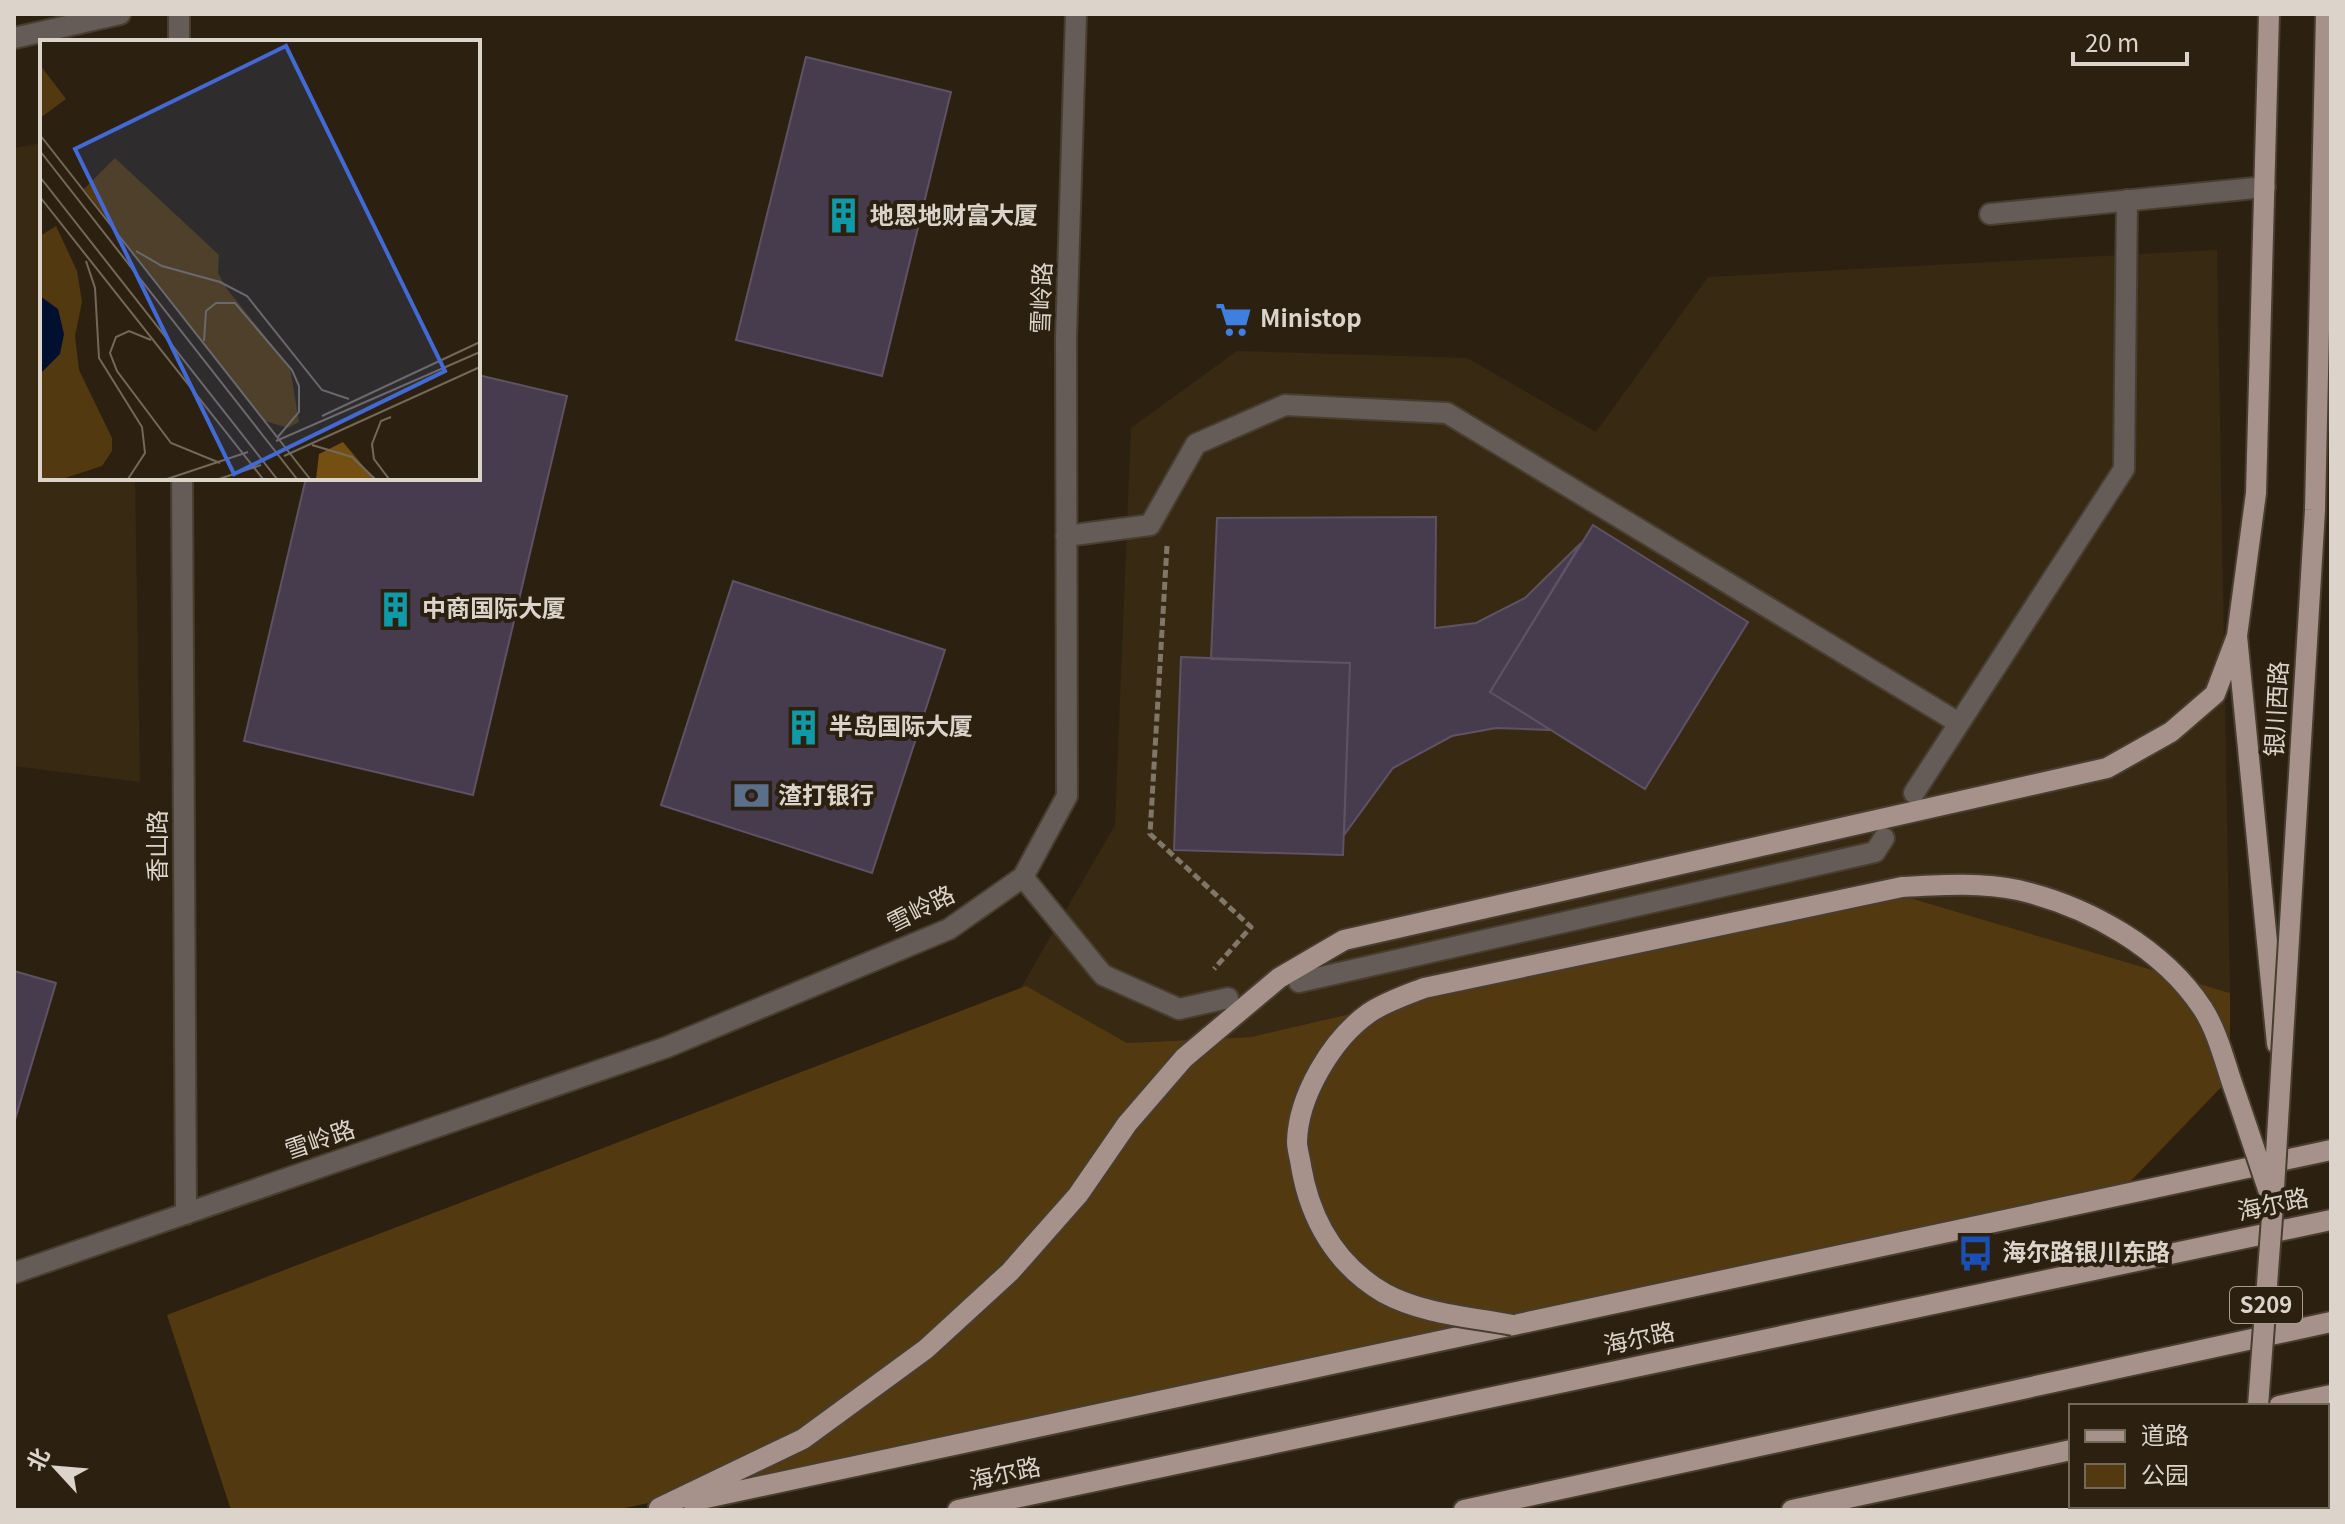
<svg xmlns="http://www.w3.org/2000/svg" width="2345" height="1524" viewBox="0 0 2345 1524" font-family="Georgia,'Noto Sans SC',serif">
<rect width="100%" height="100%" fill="#2c2111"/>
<path fill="#382913" d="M42,143v335h93l5,304 -126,-16v-618z
M2217,250l13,743 -347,-103 -632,147 -124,6 -106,-55 94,-163 16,-397 106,-77 230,7 129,74 112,-155z"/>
<path fill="#52390f" d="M1883,890l347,103v85l-106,110 -1508,322h-385l-64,-195 859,-329 101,57 124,-6z"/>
<path fill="#473c4d" stroke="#5e5264" stroke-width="2" d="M806,57l145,35 -69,284 -146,-36z
M478,375l89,21 -94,399 -229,-54 62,-263h172z
M1436,517l-1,111 41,-5 49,-25 56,-55 -91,149 61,38 -55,-2 -44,8 -59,32 -49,67 6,-172 -139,-4 6,-141z
M1593,525l155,97 -103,167 -155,-97z
M733,581l212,69 -73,223 -211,-68z
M1181,657l169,6 -7,192 -169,-5z
M14,971l42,12 -42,140z"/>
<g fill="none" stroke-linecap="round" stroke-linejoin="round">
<defs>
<path id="minor" d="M179,14v28
M14,38l106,-24
M1990,214l275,-27
M182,478l4,736
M1066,536l84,-11 46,-81 89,-39 162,8 512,310
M1914,793l210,-324 3,-269
M1023,877l80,98 76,34 49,-11
M1299,982l576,-130 9,-14
M14,1273l653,-226 282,-118 74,-52 44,-81 -1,-458 10,-324"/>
<path id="major" d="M2269,14l-13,479 -19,143 40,408
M2279,1406l52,-11
M692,1501l1639,-351
M659,1508l144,-69 123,-90 84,-77 68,-77 49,-71 57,-66 95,-80 65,-38 763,-172 64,-36 44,-38 22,-58
M958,1510l1373,-290
M1464,1510l867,-188
M1792,1510l279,-60
M2250,1510l1,-4"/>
</defs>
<use href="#minor" stroke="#483e2f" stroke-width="24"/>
<use href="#major" stroke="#483e2f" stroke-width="24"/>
<path stroke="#807769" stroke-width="5" stroke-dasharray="8 4" stroke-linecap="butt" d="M1167,546l-17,288 101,93 -37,42"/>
<use href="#minor" stroke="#655b57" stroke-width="20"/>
<use href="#major" stroke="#a6928a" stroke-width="20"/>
<defs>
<path id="major-bridge" d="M1513,1325c-42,-8 -91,-11 -129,-32 -48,-28 -74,-74 -83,-127 -1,-8 -4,-17 -4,-24 1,-46 35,-103 72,-129 16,-11 37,-18 55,-25l478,-101c37,-2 79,-5 116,3 70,16 145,58 185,119 14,22 21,50 29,74 14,40 27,80 41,121
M2258,1406l15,-202 42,-694 11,-496"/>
</defs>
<use href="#major-bridge" stroke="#483e2f" stroke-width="24" stroke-linecap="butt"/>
<use href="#major-bridge" stroke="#a6928a" stroke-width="20"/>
</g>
<defs>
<symbol id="building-bare" viewBox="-9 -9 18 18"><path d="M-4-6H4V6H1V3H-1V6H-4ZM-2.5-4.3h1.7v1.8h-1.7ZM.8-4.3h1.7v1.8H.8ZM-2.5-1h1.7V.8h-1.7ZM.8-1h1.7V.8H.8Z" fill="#0f9aa8" stroke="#2c2111" stroke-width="2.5" paint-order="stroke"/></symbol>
<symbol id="supermarket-bare" viewBox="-9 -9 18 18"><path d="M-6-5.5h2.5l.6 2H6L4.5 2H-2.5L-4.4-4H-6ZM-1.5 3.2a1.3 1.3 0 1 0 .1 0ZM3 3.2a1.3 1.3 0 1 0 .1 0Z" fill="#3f7fe0" stroke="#2c2111" stroke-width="2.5" paint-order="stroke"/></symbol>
<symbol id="bank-bare" viewBox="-9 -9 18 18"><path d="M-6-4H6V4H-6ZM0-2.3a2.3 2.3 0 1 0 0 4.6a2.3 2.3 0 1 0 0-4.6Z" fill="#5c6f8a" stroke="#2c2111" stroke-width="2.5" paint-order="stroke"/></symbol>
<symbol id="bus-bare" viewBox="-9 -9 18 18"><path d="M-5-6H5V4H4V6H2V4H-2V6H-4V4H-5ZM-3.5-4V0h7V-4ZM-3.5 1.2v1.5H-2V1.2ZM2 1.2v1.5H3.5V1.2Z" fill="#1a4fb4" stroke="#2c2111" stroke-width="2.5" paint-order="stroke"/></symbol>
</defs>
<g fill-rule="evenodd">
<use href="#building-bare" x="818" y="190" width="51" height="51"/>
<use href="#supermarket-bare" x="1208" y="294" width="51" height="51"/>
<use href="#building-bare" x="370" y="584" width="51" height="51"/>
<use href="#building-bare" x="778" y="702" width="51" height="51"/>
<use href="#bank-bare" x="726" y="770" width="51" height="51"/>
<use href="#bus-bare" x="1950" y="1228" width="51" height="51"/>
</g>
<g text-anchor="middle" stroke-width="8" stroke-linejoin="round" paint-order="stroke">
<rect fill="#2c2111" stroke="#a79e92" stroke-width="2" x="2230" y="1287" width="72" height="36" rx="6"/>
<g font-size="22" font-weight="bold" fill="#dcd4ca">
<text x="2266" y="1313">S209</text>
</g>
<g font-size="24" font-weight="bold" fill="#dcd4ca" stroke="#2c2111" text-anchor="start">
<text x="870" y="224">地恩地财富大厦</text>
<text x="1260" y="327">Ministop</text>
<text x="422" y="617">中商国际大厦</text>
<text x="829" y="735">半岛国际大厦</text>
<text x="778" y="804">渣打银行</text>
<text x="2002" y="1261">海尔路银川东路</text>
</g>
<g font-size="24" fill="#dcd4ca" stroke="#2c2111">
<text transform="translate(1042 298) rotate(-88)" y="8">雪岭路</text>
<text transform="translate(2277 709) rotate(-87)" y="8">银川西路</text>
<text transform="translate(158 846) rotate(-90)" y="8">香山路</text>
<text transform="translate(921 909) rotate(-27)" y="8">雪岭路</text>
<text transform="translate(320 1140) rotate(-19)" y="8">雪岭路</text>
<text transform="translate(2273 1205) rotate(-12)" y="8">海尔路</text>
<text transform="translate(1639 1339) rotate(-12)" y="8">海尔路</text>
<text transform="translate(1005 1474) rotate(-12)" y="8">海尔路</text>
</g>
</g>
<g transform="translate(40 40)">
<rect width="440" height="440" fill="#2c2111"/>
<path d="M0,25l26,34 -26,19zM75,118l104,97 -1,18 9,16 63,78 9,55 -11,6 -23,-7 -181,-232zM16,186l21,45 5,31 -7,34 4,34 33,68v13l-10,15 -40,13h-22v-243z" fill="#52390f"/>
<path d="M303,402l31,37h-58l3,-25z" fill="#734f12"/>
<path d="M0,256l18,13 6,25 -4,20 -20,20z" fill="#00102e"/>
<path fill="none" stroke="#72695b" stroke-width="2" d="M0,95l270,344M0,111l257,328M0,137l237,302M0,157l223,282M96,211l26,15 58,16 27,14 75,94 27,9M46,221l9,27 4,70 43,69 3,26 -17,26M111,300l-22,-9 -13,6 -6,16 7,18 54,72 49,20M164,301l2,-30 10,-8h19l57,67 7,16v26l-22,26M282,376l158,-74M236,401l204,-89M272,405l40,12 23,22M244,416l196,-89M127,439l81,-27M179,439l42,-14M349,439l-15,-20 -2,-15 9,-23 10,-4"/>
<path fill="#4369d5" fill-opacity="0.15" stroke="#4369d5" stroke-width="4" d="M246,6l159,325 -211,103 -159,-325z"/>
<rect width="440" height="440" fill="none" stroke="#dcd4ca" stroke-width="4"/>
</g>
<rect width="2345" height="1524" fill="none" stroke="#dcd4ca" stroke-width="32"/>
<rect x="2069" y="1404" width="260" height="104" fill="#2c2111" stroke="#72695b" stroke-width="2"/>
<rect x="2085" y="1430" width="40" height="12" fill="#a6928a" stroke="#72695b" stroke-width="2"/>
<text x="2141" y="1444" font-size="24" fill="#dcd4ca">道路</text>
<rect x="2085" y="1464" width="40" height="24" fill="#52390f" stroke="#72695b" stroke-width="2"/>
<text x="2141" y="1484" font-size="24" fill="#dcd4ca">公园</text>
<g transform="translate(56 1468) rotate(296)" stroke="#2c2111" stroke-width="6" paint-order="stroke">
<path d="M0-6L14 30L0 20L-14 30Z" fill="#dcd4ca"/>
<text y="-12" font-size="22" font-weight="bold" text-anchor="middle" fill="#dcd4ca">北</text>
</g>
<path d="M2073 52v12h114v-12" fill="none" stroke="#dcd4ca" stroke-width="4"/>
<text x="2085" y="52" font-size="24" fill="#dcd4ca" stroke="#2c2111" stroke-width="6" paint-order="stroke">20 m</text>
</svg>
